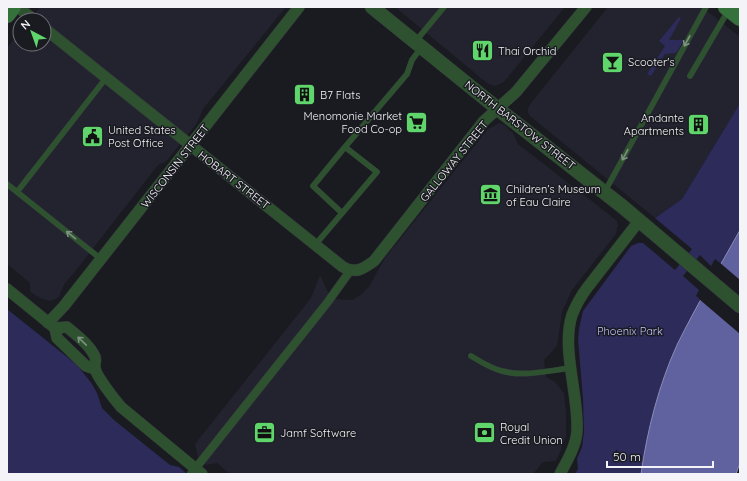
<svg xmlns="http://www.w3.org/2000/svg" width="747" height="481" viewBox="0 0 747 481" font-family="Quicksand,sans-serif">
<rect width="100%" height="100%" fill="#1a1a21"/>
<path fill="#22232f" d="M40,7h246l-83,102 -6,14 -28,35 -4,4 -7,3 -85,109 -8,9 -7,15 -8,3 -8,-2 -10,-6 -2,-2v-8l-23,-19v-216l13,-16v12h24v-24h-14z
M395,7h170l-61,75 -9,4 -8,-3z
M608,7h94l38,30v66l-58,96 -27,19 -125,-102 -2,-4v-4l3,-5z
M499,123l5,2 9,8 5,11 93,72 6,5 1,4 -2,9 -44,56 -10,22 -5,34 -13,14 2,17 9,5 9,11 2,19v24l-5,14 -5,11 -13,1 -10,12h-303l-13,-11 -11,2 -8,-8 -3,-13 116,-146 9,-23 7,15 3,5 7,4 15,1 10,-6 8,-9 15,-27 103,-129z"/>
<path fill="#2c2b5a" d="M679,17l2,1 -12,22h15l-8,13 -11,1 -14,22 -4,-2 18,-28 -6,-5z
M740,103v127l-19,34 -6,-5 -4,7 -11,-11 -17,21 16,14 -3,6 5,4c-8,16 -18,31 -24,47 -17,40 -30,84 -36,127h-66l3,-5 -1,-10 5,-12 2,-15 -1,-33 -5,-60 1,-10 4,-18 48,-65 7,-3h5l32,27 17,-21 -37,-31 27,-19z
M7,309l70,56 15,19 5,9 5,15 12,12 56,45 9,2 8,7h-180z"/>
<path fill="#60619f" stroke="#8c8dba" d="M740,230v233l-4,11h-95c6,-43 18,-90 36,-129 19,-39 42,-77 63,-115z"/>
<path fill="#1a1a21" d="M719,262l21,18v54l-41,-35z"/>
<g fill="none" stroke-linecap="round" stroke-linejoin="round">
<defs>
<path id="service" d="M415,42l29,-35
M690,76l38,-65
M345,147l62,-73 5,-14 9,-12
M7,184l94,75
M17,192l89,-114
M604,193l102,-186
M315,245l62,-73 -32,-25 -32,39 29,27
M471,356c10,6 19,12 31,15 22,6 46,0 68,-3"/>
<path id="pedestrian" d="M191,474l136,-171 23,-32"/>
<path id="minor" d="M18,7l16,13
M44,28l299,239c13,7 20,2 31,-6l110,-140 32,-29 70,-85
M7,289l48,39 2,10 29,28 9,3
M48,323l16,-17 235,-299
M55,328l12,-1c9,8 20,15 26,26 5,7 1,8 2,15 1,8 20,32 26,39l81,67
M560,474c7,-13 16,-28 17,-43 2,-36 -16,-82 -5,-116 4,-10 9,-19 15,-27l52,-67"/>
<path id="tertiary" d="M372,7l126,102 125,98 117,99"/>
<path id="secondary" d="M726,7l14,11
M7,15l6,-8"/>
</defs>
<use href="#service" stroke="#34343b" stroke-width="6"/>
<use href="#pedestrian" stroke="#34343b" stroke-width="9"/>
<use href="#minor" stroke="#34343b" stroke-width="12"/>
<use href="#tertiary" stroke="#34343b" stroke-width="15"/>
<use href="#secondary" stroke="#34343b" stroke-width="17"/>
<use href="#service" stroke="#2e5230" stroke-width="5.5"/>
<use href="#pedestrian" stroke="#2e5230" stroke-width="8"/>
<use href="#minor" stroke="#2e5230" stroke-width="11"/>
<use href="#tertiary" stroke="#2e5230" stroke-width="14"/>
<use href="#secondary" stroke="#35713a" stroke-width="16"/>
</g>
<defs><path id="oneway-shaft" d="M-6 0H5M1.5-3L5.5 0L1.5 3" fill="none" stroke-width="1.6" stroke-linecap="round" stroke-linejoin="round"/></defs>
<g stroke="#7d9280">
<use href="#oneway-shaft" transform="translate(687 41) rotate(119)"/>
<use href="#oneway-shaft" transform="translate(625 155) rotate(118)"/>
<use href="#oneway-shaft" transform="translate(71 235) rotate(-141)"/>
<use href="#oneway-shaft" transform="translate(82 341) rotate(-136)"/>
</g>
<defs>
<symbol id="restaurant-square" viewBox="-11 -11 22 22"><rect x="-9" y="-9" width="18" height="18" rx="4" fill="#5fd56b" stroke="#1a1a21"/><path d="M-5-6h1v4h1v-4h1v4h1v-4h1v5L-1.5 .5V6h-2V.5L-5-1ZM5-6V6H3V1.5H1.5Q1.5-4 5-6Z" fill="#111"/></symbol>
<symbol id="bar-square" viewBox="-11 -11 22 22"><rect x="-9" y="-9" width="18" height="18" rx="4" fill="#5fd56b" stroke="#1a1a21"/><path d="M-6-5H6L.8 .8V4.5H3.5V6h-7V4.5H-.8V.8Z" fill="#111"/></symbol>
<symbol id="building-square" viewBox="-11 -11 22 22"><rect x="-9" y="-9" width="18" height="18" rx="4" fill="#5fd56b" stroke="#1a1a21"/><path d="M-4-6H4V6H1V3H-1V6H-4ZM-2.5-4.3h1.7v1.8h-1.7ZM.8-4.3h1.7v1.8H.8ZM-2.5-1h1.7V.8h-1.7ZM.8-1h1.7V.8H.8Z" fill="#111"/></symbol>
<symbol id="supermarket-square" viewBox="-11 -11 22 22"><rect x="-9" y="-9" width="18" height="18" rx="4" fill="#5fd56b" stroke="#1a1a21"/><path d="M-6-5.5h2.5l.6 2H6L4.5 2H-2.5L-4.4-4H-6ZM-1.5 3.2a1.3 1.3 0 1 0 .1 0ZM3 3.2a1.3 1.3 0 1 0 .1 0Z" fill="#111"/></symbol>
<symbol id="civic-square" viewBox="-11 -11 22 22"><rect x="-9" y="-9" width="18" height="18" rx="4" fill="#5fd56b" stroke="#1a1a21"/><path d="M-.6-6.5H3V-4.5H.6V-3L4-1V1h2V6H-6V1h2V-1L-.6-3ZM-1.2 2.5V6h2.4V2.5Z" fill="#111"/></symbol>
<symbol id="museum-square" viewBox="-11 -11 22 22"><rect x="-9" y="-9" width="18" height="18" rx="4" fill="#5fd56b" stroke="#1a1a21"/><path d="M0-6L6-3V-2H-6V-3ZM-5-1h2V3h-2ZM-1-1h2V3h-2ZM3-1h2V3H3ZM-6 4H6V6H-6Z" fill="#111"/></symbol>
<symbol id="office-square" viewBox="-11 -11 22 22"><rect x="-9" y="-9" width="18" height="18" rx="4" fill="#5fd56b" stroke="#1a1a21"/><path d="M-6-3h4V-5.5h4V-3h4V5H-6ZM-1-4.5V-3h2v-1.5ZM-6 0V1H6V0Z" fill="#111"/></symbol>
<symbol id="bank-square" viewBox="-11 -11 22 22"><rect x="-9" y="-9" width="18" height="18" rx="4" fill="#5fd56b" stroke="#1a1a21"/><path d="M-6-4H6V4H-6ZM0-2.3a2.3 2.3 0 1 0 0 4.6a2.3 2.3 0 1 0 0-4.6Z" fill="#111"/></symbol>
</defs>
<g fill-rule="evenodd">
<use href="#restaurant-square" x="470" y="38" width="25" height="25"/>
<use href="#bar-square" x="600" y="50" width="25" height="25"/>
<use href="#building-square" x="292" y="82" width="25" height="25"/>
<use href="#supermarket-square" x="404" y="110" width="25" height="25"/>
<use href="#building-square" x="686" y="112" width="25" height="25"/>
<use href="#civic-square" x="80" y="124" width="25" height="25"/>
<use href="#museum-square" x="478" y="182" width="25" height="25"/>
<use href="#office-square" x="252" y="420" width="25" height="25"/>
<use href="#bank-square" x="472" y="420" width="25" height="25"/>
</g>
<g text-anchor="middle" stroke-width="3" stroke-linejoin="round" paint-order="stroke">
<g font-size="11" fill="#f3f3f8" stroke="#1a1a21" text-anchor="start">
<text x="498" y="55">Thai Orchid</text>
<text x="628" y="66">Scooter's</text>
<text x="320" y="99">B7 Flats</text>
<text x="402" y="120" text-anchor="end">Menomonie Market<tspan x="402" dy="13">Food Co-op</tspan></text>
<text x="684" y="122" text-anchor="end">Andante<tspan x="684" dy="13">Apartments</tspan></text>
<text x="108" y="134">United States<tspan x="108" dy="13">Post Office</tspan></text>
<text x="506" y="193">Children’s Museum<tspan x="506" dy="13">of Eau Claire</tspan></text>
<text x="500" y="431">Royal<tspan x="500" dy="13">Credit Union</tspan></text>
<text x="280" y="437">Jamf Software</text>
</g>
<g font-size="11" fill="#f3f3f8" stroke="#1a1a21">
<text transform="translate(520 125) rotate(38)" y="4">NORTH BARSTOW STREET</text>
<text transform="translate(454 161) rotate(-51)" y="4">GALLOWAY STREET</text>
<text transform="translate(175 166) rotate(-52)" y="4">WISCONSIN STREET</text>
<text transform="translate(234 180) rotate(38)" y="4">HOBART STREET</text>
</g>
<g font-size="11" fill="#bfc3f9" stroke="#1a1a21">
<text x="630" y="335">Phoenix Park</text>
</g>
</g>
<rect width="747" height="481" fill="none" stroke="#f3f3f8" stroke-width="16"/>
<g transform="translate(32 32) rotate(319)"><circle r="19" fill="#1a1a21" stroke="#717177"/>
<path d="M0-3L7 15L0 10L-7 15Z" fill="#5fd56b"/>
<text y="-6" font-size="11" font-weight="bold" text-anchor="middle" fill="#f3f3f8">N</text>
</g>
<path d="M607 461v6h106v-6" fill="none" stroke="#f3f3f8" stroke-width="2"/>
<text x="613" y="461" font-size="12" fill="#f3f3f8" stroke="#1a1a21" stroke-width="3" paint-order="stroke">50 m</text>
</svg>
